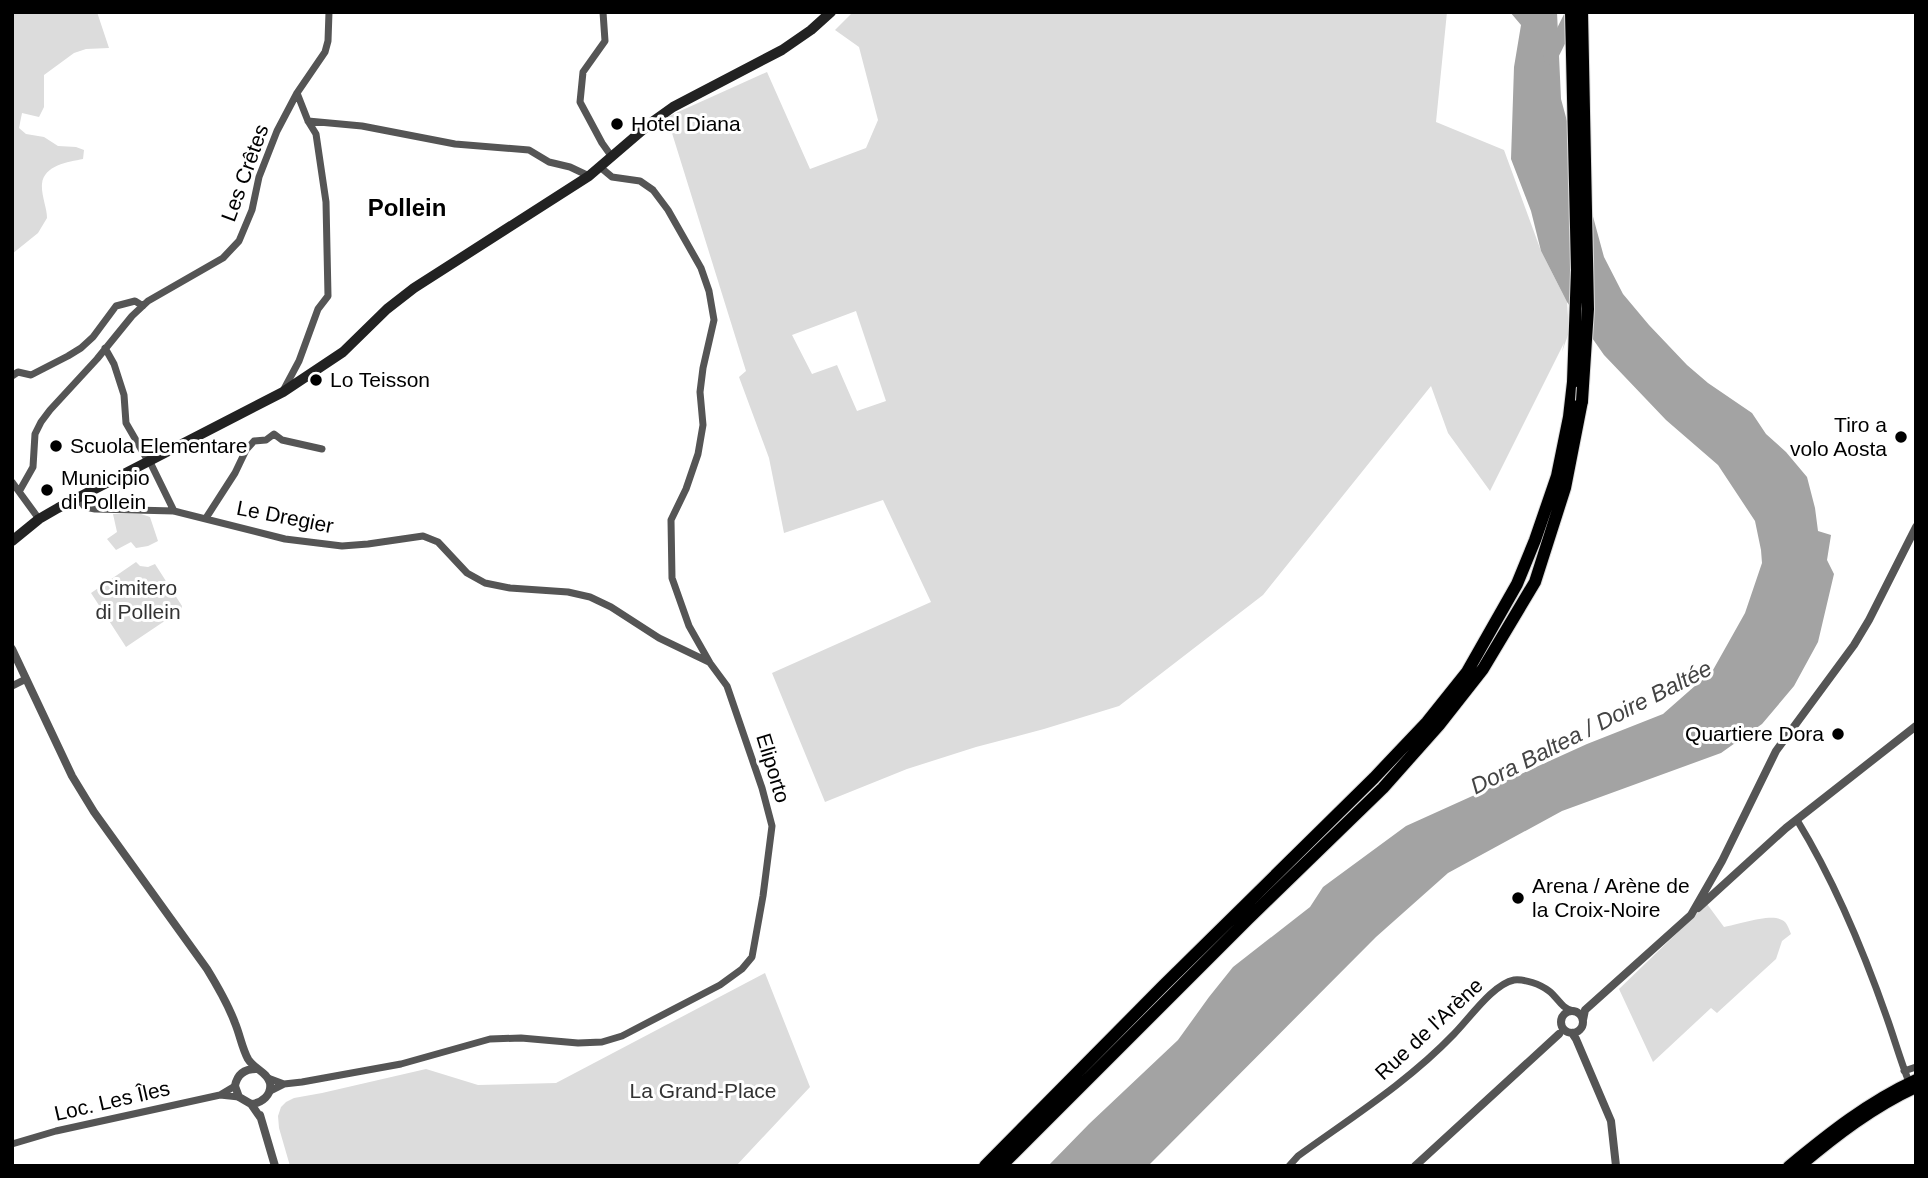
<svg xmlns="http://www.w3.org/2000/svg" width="1928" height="1178" viewBox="0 0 1928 1178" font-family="Arial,sans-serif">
<rect width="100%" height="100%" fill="#fff"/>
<path fill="#dcdcdc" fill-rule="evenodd" d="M12,12h85l12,36 -23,1 -12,4 -30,22v32l-5,10 -17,-4 -3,15 7,6 18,3 14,9 18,1 8,3 -1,9c-15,3 -39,6 -41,25 -1,11 5,24 5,34l-9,15 -26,21z
M853,12h594l-11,110 68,28 37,101 26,51 2,30 -7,20 2,-9 -74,148 -42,-58 -17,-47 -168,209 -144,111 -75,23 -68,18 -69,22 -82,33 -53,-129 159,-71 -48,-102 -99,33 -15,-75 -30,-81 7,-6 -79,-254 100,-45 43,97 56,-21 12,-28 -19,-73 -24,-17zM856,311l30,90 -29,10 -20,-46 -25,9 -20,-39z
M113,514h28l9,3 8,24 -10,5 -12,2 -5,-6 -15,8 -9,-11 10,-7z
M136,562l4,4 8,1 7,-3 27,42 -1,4 -55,37 -35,-54z
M1707,904l17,23c14,-2 46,-14 58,-7 5,2 7,9 9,14l-9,7 -6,18 -59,54 -6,-5 -58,54 -34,-73z
M765,973l45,114 -74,79h-446l-11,-38 -1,-12 3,-9 5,-5 8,-4 28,-5 104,-24 52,16 78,-2z"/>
<path fill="#a3a3a3" d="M1510,12h47l4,87 43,158 19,37 26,31 38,40 21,18 44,30 14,21 20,18 21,25 8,31 3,23 13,4 -4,25 7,14 -16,68 -24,44 -32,38 -41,29 -159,58 -114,62 -72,64 -228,229h-100l41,-42 89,-84 31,-43 24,-30 77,-60 13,-20 83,-61 181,-82 76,-30 50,-44 32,-57 17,-50 -1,-13 -6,-29 -37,-56 -52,-45 -62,-65 -37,-53 -26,-51 -10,-40 -20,-52 3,-92 7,-42z"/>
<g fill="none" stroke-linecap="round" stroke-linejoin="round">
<path stroke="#a3a3a3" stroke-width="14" d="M1550,58l23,-46"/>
<defs>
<path id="primary" d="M1788,1166c40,-33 80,-65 128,-87
M1801,1166c36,-30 72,-58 115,-78"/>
<path id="motorway" d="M985,1166l177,-179 212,-209 53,-56 40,-50 50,-88 18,-44 22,-64 12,-59 4,-35
M1001,1166l247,-247 135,-131 56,-63 44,-56 52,-87 30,-94 17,-87"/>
</defs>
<use href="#primary" stroke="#dbdbdb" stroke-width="12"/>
<use href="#motorway" stroke="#dbdbdb" stroke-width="14"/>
<path stroke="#555" stroke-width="7" d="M603,12l2,29 -22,31 -3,30 22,41 10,14
M308,121l54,5 93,18 74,6 20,12 21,5 19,9
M105,348l9,16 10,31 2,28 22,38
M12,376l6,-4 13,3 37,-19 13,-8 12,-11 23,-31 19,-5 8,5
M283,391l16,-30 19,-52 10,-13 -2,-94 -10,-68 -8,-13 -11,-28
M149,460l25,51
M12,482l27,37
M20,490l13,-23 2,-33 6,-12 9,-12 47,-51 35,-43 16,-15 75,-43 16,-17 13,-31 7,-33 18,-46 20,-38 28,-41 3,-11 1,-29
M74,499l7,3 4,5 10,2 79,2 111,28 57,7 26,-2 55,-8 15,6 29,31 18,10 25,5 58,4 22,5 21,10 48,31 50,24
M206,518l29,-45 11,-23 8,-9 12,-1 8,-6 8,6 40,9
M12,686l14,-7
M1797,820c38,62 67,132 91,201 7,20 13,41 21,61
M1904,1071l12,-4
M268,1078l16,6 -14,7
M284,1084l18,-2 99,-18 89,-25 31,-1 57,5 24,-1 20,-6 98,-51 22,-16 10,-12 11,-61 9,-70 -10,-38 -35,-102 -17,-23 -21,-37 -17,-48 -1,-58 15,-31 12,-35 5,-29 -3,-33 3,-24 11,-48 -5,-29 -8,-23 -33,-58 -15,-20 -13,-9 -28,-4 -12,-10
M235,1086l-15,9 19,2
M12,1144l44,-13 164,-36
M1289,1166l9,-10c54,-39 110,-74 156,-122 15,-15 39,-50 60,-54 11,-1 26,4 35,11 9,7 12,17 24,20"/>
<path stroke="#555" stroke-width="8" d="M12,649l60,127 22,36 113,157c11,18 21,35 28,54 5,12 7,25 13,36 6,10 19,13 22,24 2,12 -8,20 -19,21
M1698,908l88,-80 130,-102
M1561 1022a11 11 0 1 1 22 0a11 11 0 1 1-22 0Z
M1583,1020l2,-10 106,-95 31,-54 54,-110 78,-106 15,-25 47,-93
M1572,1033l4,6 35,82 5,45
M256,1069c-12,0 -19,6 -21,17l4,11 12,7 9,13
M260,1115l15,51
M1415,1166l144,-132"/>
<path stroke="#222" stroke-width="10" d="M12,541l27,-22 19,-11 225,-116 60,-40 44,-43 27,-21 175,-112 63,-54 21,-15 109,-57 29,-20 20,-18"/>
<use href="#primary" stroke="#000" stroke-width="10"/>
<use href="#motorway" stroke="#000" stroke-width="12"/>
<defs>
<path id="motorway-bridge" d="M1571,12l6,258 -4,112
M1582,401l6,-92 -6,-297"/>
</defs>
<use href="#motorway-bridge" stroke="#dbdbdb" stroke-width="14" stroke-linecap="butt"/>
<use href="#motorway-bridge" stroke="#000" stroke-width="12"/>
</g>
<g fill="#000" stroke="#fff" stroke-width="2.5">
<circle cx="617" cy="124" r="7"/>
<circle cx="316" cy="380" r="7"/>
<circle cx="1901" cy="437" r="7"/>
<circle cx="56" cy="446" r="7"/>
<circle cx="47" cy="490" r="7"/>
<circle cx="1838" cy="734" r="7"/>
<circle cx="1518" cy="898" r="7"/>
</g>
<g text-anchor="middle" stroke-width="6" stroke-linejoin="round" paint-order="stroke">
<g font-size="21" fill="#000" stroke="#fff" text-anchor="start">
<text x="631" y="131">Hotel Diana</text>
<text x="330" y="387">Lo Teisson</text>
<text x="1887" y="432" text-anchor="end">Tiro a<tspan x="1887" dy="24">volo Aosta</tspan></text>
<text x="70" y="453">Scuola Elementare</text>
<text x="61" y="485">Municipio<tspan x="61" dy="24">di Pollein</tspan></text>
<text x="1824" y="741" text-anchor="end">Quartiere Dora</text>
<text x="1532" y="893">Arena / Arène de<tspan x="1532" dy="24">la Croix-Noire</tspan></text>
</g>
<g font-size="21" fill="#000" stroke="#fff">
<text transform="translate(245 173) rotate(-70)" y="7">Les Crêtes</text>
<text transform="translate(285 517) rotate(11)" y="7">Le Dregier</text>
<text transform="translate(773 768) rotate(73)" y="7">Eliporto</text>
<text transform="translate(1429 1029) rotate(-43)" y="7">Rue de l'Arène</text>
<text transform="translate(112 1101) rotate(-13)" y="7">Loc. Les Îles</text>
</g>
<g font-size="21" fill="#333" stroke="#fff">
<text x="138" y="595">Cimitero<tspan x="138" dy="24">di Pollein</tspan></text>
<text x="703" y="1098">La Grand-Place</text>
</g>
<g font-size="23" font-style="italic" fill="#444" stroke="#fff">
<text transform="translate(1591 727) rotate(-27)" y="8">Dora Baltea / Doire Baltée</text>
</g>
<g font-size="24" font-weight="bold" fill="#000" stroke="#fff">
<text x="407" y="216">Pollein</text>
</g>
</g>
<rect width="1928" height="1178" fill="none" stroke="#000000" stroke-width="28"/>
</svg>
